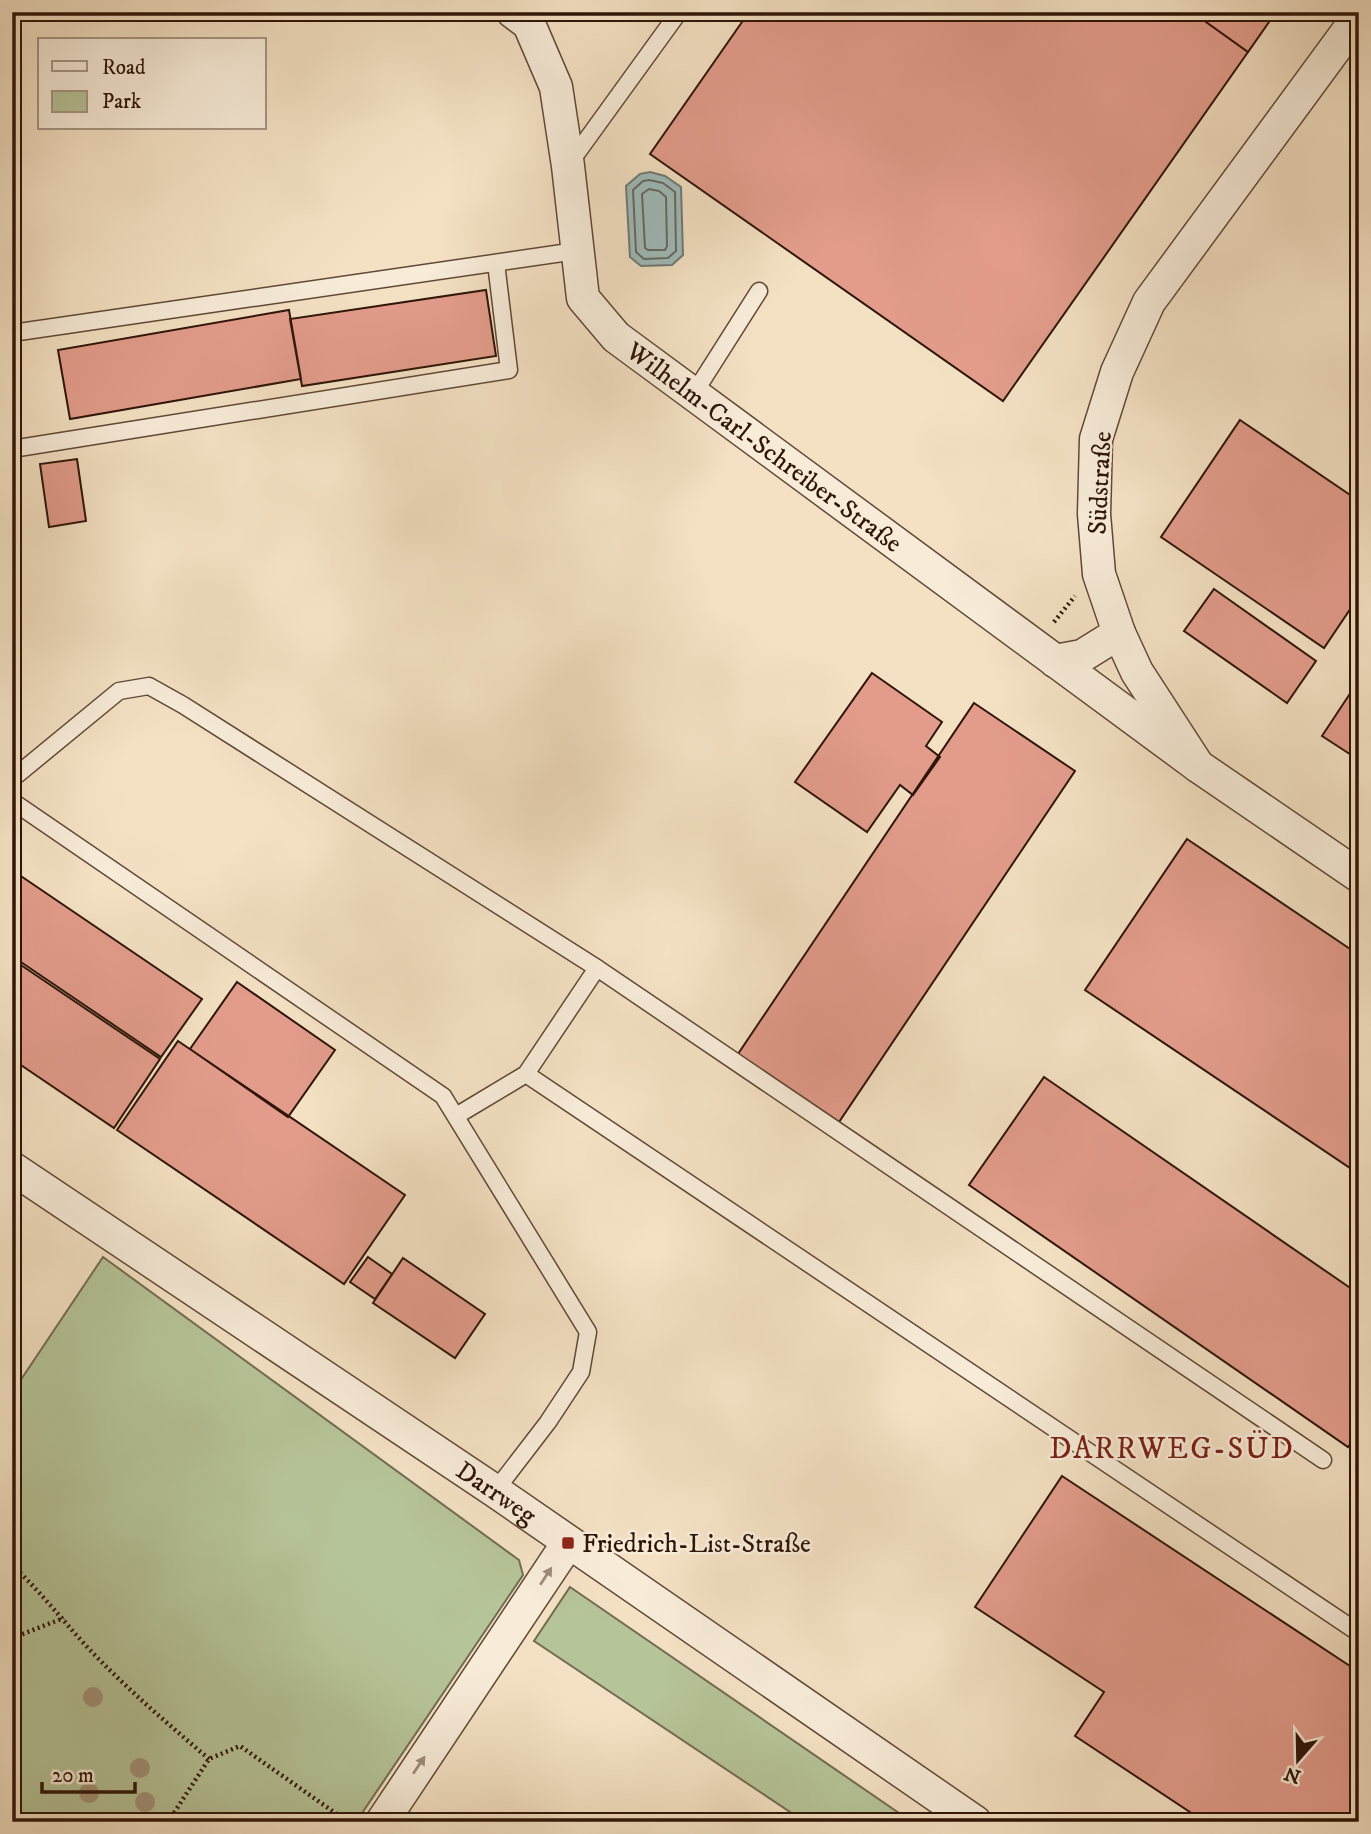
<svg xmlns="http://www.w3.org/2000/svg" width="1371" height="1834" viewBox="0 0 1371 1834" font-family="'IM FELL DW Pica',serif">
<rect width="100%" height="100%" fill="#f4e1c4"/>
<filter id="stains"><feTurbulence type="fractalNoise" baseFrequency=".00286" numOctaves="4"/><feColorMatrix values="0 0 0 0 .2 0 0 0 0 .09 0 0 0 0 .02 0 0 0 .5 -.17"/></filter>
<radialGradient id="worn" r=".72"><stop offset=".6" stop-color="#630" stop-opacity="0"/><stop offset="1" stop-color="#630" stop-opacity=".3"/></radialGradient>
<path fill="#b6c499" stroke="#726c50" stroke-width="2" d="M103,1257l416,303 4,15 -167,247h-344v-429z
M570,1587l342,235h-107l-271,-181z"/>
<path fill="#9ebcbc" stroke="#717974" stroke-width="2" d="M650,172l15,4 16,11 2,68 -11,10 -31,1 -11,-9 -4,-71 14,-12z"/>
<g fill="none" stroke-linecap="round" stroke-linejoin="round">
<path stroke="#666862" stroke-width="2" d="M649,180l14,3 12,9 1,59 -8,7 -24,1 -8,-7 -3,-62 10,-9z
M649,189l10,2 7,6 1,49 -2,4h-17l-3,-2 -3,-54z"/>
</g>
<path fill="#e39c8c" stroke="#2e1507" stroke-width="2" d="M749,12h443l56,40 -245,349 -353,-247z
M1192,12h84l-28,40z
M486,290l10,66 -194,30 -12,-67z
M289,310l12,69 -231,40 -12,-69z
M1240,420l119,81v95l-35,52 -163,-111z
M77,459l9,62 -37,6 -9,-63z
M1214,589l102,72 -29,42 -103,-72z
M872,673l70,49 -16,24 14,11 -27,38 -13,-10 -33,47 -72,-50z
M1359,680v80l-37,-24z
M974,703l101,68 -236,351 -101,-68z
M1187,839l172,116v219l-274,-184z
M12,870l190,129 -41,58 -149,-101z
M12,959l148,100 -46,69 -102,-69z
M237,982l98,68 -47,67 -98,-68z
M178,1041l227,154 -61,89 -227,-154z
M1044,1077l315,217v138l-11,15 -379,-262z
M368,1257l24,17 -17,25 -25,-17z
M403,1258l82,56 -30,44 -82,-55z
M1062,1476l297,196v150h-154l-130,-86 29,-44 -129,-85z"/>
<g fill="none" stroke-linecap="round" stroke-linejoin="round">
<defs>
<path id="service" d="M569,164l110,-152
M12,333l564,-82
M693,395l66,-104
M12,449l497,-79 -13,-107
M12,779l107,-88 30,-5 34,19 414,263 726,492
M12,801l431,295 145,236 -7,40 -33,50 -53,69
M526,1074l833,559
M456,1116l70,-42 71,-106"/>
<g id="minor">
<path id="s1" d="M513,12l16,12 27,63 12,79 15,132 33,39 582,429"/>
<path d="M1359,16l-210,286 -32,70 -21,67 -2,75 5,60 20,59 18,39 61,94 161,110"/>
<path d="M1055,661l27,-5 37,-23"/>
<path id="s2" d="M12,1168l483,323 480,331"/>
<path d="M382,1822l186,-279"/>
</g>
</defs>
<use href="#service" stroke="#604836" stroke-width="19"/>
<use href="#minor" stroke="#604836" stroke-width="35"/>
<path stroke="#2e1507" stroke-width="4.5" stroke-dasharray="2 3.5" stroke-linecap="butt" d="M1054,622l21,-26
M12,1565c28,26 51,56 77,84 38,40 79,75 120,110
M12,1638l52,-20
M168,1822l41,-63 31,-13 108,76"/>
<use href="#service" stroke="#f8ecd9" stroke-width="16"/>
<use href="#minor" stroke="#f8ecd9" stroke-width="32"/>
</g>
<g fill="#a29278">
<circle cx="93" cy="1697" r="10"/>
<circle cx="140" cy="1768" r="10"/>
<circle cx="89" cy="1793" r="10"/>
<circle cx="145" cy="1802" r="10"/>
</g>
<defs><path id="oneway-solid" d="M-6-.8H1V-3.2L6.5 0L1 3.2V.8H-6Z" transform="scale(1.75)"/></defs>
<g fill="#9d8b7a">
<use href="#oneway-solid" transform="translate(546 1576) rotate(-57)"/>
<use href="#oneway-solid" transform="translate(419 1765) rotate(-56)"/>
</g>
<rect fill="#8f2418" stroke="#f8ecd9" stroke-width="2.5" x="561" y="1536" width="14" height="14" rx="3.5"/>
<g text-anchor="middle" stroke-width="5" stroke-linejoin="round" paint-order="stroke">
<g font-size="26" fill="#2e1507" stroke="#f8ecd9">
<text dy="9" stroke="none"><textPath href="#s1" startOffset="537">Wilhelm-Carl-Schreiber-Straße</textPath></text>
<text transform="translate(1099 483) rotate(-87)" y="9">Südstraße</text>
<text dy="9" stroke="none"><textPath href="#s2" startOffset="583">Darrweg</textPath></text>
</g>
<g font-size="26" fill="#2e1507" stroke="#f8ecd9" text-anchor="start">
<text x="582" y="1552">Friedrich-List-Straße</text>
</g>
<g font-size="30" letter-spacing="2" fill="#7a1f14" stroke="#f8ecd9">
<text x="1172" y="1458">DARRWEG-SÜD</text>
</g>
</g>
<rect width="1371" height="1834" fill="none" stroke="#f4e1c4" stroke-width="42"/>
<rect x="14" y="14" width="1343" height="1806" fill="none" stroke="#2e1507" stroke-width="3.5"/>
<rect x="21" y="21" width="1329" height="1792" fill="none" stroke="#2e1507" stroke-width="2"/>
<rect x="38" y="38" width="228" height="91" fill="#f8ecd9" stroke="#a79685" stroke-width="2"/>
<rect x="52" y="61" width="35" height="10" fill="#f8ecd9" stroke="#a79685" stroke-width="2"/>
<text x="102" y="74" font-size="21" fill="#2e1507">Road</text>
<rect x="52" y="91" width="35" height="21" fill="#b6c499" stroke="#a79685" stroke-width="2"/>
<text x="102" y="108" font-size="21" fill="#2e1507">Park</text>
<g transform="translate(1298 1760) rotate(200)" stroke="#f8ecd9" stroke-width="5" paint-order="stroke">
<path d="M0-5L12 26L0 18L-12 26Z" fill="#2e1507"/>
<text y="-10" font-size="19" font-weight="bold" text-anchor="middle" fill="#2e1507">N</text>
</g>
<path d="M42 1782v10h93v-10" fill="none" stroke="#2e1507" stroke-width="3.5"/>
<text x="52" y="1782" font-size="21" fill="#2e1507" stroke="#f8ecd9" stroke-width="5" paint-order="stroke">20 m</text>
<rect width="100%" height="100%" filter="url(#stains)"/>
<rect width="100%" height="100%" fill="url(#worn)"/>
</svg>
